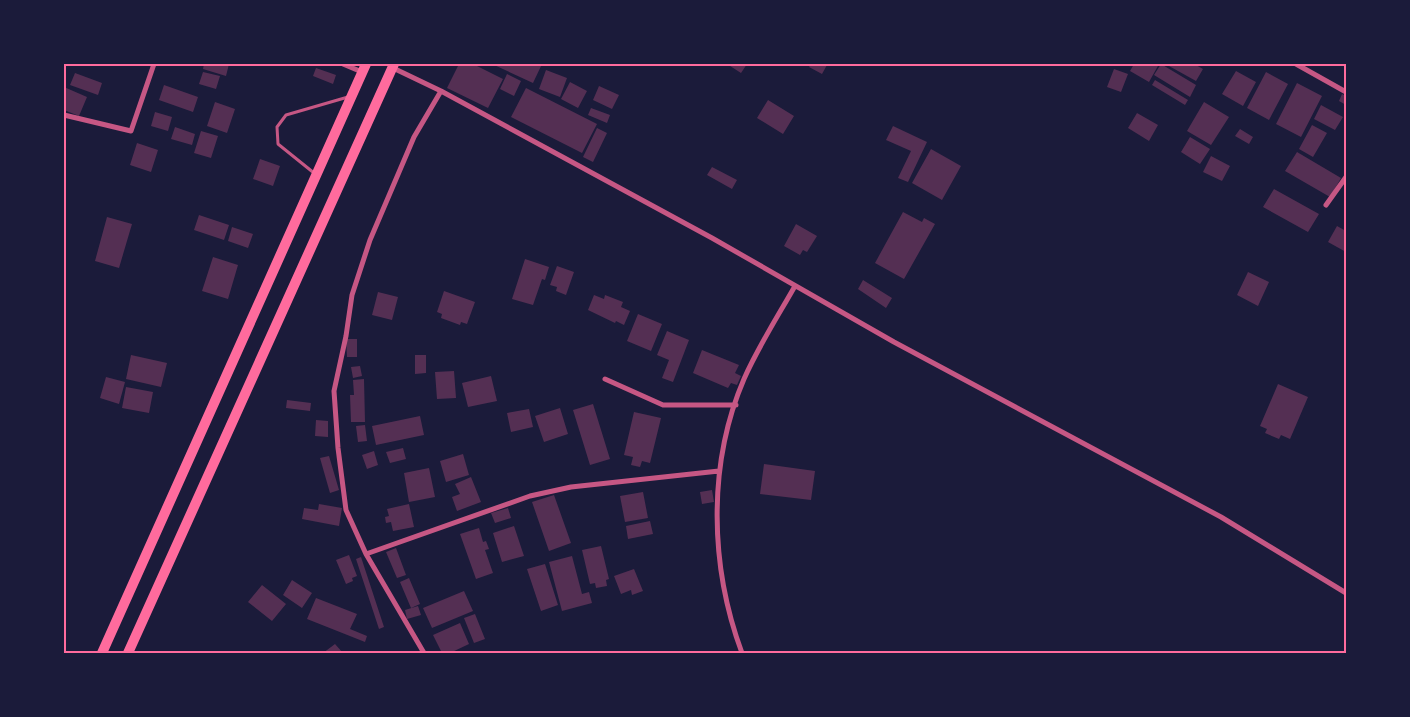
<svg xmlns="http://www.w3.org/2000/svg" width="1410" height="717" viewBox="0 0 1410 717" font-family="Inter,sans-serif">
<rect width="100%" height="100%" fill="#1b1b3a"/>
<path fill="#542f53" d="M204,64h25l-3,12 -23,-7z
M459,64h14l30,15 -15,29 -41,-20z
M492,64h50l-9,19z
M727,64h20l-6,9z
M811,64h15l1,1 -5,9 -13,-7z
M1134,64h25l-10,18 -19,-11z
M1161,64l35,21 -6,12 -36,-22z
M1170,64h24l9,5 -7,12 -27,-15z
M316,68l20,7 -3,9 -20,-8z
M1114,69l14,5 -7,18 -14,-5z
M546,70l21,8 -7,19 -21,-8z
M1236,71l20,11 -13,24 -21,-12z
M203,72l17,4 -4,13 -17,-5z
M1266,72l22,12 -19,36 -22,-12z
M75,73l27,10 -4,12 -28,-10z
M507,74l14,7 -7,15 -14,-7z
M1155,80l33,20 -3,5 -33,-20z
M570,82l17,9 -9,17 -17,-9z
M1297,83l25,13 -21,41 -25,-13z
M164,85l34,12 -5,15 -34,-12z
M599,86l20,9 -7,14 -19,-9z
M64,87l23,10 -8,19 -15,-6z
M526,88l71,36 -15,29 -71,-36z
M1342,94l4,2v9l-7,-4z
M768,100l26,16 -11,18 -26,-16z
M215,102l20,7 -8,24 -20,-7z
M1204,102l25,15 -18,28 -24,-14z
M1321,105l22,12 -8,13 -21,-11z
M591,108l19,7 -3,8 -19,-8z
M155,112l17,5 -4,14 -17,-5z
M1137,113l21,12 -9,16 -21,-13z
M1312,125l15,8 -14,24 -14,-8z
M893,126l34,16 -19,40 -10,-4 13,-27 -25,-11z
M175,127l20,7 -3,11 -21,-6z
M597,128l10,5 -14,29 -10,-5z
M1240,129l13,8 -4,7 -14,-8z
M201,131l17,5 -7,22 -17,-5z
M1190,137l20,12 -10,15 -19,-12z
M137,143l21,7 -7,22 -21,-7z
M931,149l30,17 -19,34 -30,-17z
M1297,152l44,26 -11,19 -45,-26z
M1211,156l19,10 -8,15 -19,-9z
M260,159l20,7 -7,20 -20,-7z
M712,167l25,13 -5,9 -25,-14z
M1274,189l45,25 -11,18 -45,-25z
M903,212l19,10 2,-4 11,6 -31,55 -29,-16z
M199,215l30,10 -5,15 -30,-10z
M107,217l25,7 -13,44 -24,-7z
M796,224l21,12 -10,16 -4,-2 -3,5 -16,-9z
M1337,226l9,5v21l-18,-10z
M232,227l21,7 -5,14 -20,-7z
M213,257l25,8 -10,34 -26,-8z
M525,259l24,8 -4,13 -3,-1 -9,26 -21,-6z
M557,266l17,6 -8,23 -10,-4 1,-4 -7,-2z
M1248,272l21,10 -11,24 -21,-11z
M863,280l29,18 -6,10 -28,-19z
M444,291l31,11 -8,22 -6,-2 -1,3 -19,-7 1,-4 -5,-2z
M378,292l20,5 -6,23 -20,-5z
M594,295l10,4 1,-4 18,7 -2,5 9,4 -6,14 -8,-4 -1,2 -27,-13z
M638,314l24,10 -11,27 -24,-10z
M667,331l22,9 -16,42 -11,-4 7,-18 -12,-5z
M346,339h11v18h-10z
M702,350l37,15 -4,8 6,3 -4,9 -6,-2 -3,5 -35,-15z
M131,355l36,8 -6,24 -35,-8z
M415,355h11v18l-11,1z
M360,366l2,10 -9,2 -2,-11z
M454,371l2,27 -19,1 -2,-27z
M491,376l6,25 -29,6 -6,-24z
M106,377l19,5 -6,22 -19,-6z
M364,379l1,43h-14l-1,-27h4l-1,-15z
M1278,384l30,13 -18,42 -9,-4 -2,4 -14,-6 2,-4 -7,-3z
M126,387l27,5 -4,21 -27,-5z
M287,400l24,3 -1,8 -24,-3z
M593,404l17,55 -20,6 -17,-55z
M560,408l8,26 -24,8 -9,-26z
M529,409l4,18 -22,5 -4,-19z
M634,412l27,6 -11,45 -8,-2 -2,6 -9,-2 2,-8 -9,-2z
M420,416l4,19 -48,10 -4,-19z
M316,420l12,1v16l-13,-1z
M365,425l2,16 -9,1 -2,-16z
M403,448l3,11 -16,4 -4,-11z
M374,451l4,14 -11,4 -5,-14z
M463,454l6,21 -23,7 -6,-21z
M329,456l10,34 -9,3 -10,-35z
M764,464l51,7 -4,29 -51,-6z
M429,468l6,29 -26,5 -5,-29z
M471,477l10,25 -24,9 -5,-14 8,-3 -5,-10z
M712,490l2,12 -12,2 -2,-12z
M643,492l5,26 -23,4 -5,-26z
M554,495l17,48 -22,8 -17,-49z
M319,504l23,4 -3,18 -37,-7 2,-11 14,2z
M409,504l5,23 -21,4 -2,-9 -5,1 -1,-6 4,-1 -2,-7z
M508,508l3,10 -16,5 -4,-10z
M650,521l3,13 -25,5 -2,-13z
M514,526l10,30 -22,6 -9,-29z
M479,528l4,14 3,-1 3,8 -4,1 8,23 -17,6 -16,-45z
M601,546l8,33 -3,1 1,6 -11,2 -1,-5 -5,1 -8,-34z
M396,548l10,27 -9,3 -11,-26z
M349,555l8,21 -5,2 1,3 -7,3 -10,-24z
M572,556l10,38 7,-2 3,11 -30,8 -13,-49z
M361,557l23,70 -5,2 -23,-70z
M545,564l13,41 -17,6 -14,-42z
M634,569l9,22 -11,4 -1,-5 -10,4 -7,-18z
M409,578l11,26 -9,4 -11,-26z
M292,580l20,13 -10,15 -19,-13z
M262,585l24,19 -14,17 -24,-19z
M464,591l9,20 -41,17 -9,-20z
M316,598l41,16 -7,15 17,7 -2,6 -58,-23z
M418,606l3,9 -14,4 -2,-9z
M475,614l10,25 -11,4 -10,-25z
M460,623l9,21 -19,9h-8l-9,-18z
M335,644l8,9h-20z"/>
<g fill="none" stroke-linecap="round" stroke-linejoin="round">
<path stroke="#c65784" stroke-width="3" d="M314,173l-36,-29 -1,-17 9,-12 62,-18"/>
<path stroke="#c65784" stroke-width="5" d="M343,64l19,8
M1296,64l50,28
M393,68l48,23 271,147 182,104 327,175 125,76
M64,115l67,16 23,-67
M1326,205l20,-28
M605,379l58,26h73
M366,554l164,-58 41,-9 148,-16
M424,653l-58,-99 -20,-44 -8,-62 -4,-57 12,-55 6,-41 18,-55 44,-103 27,-46
M742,653c-32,-86 -35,-188 2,-274 14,-32 34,-63 51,-93"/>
<path stroke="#ff6b9d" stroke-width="10" d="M102,653l264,-589
M128,653l266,-589"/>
</g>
<rect width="1410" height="717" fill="none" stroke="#1b1b3a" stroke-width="130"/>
<rect x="65" y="65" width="1280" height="587" fill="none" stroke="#ff6b9d" stroke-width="2"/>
</svg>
